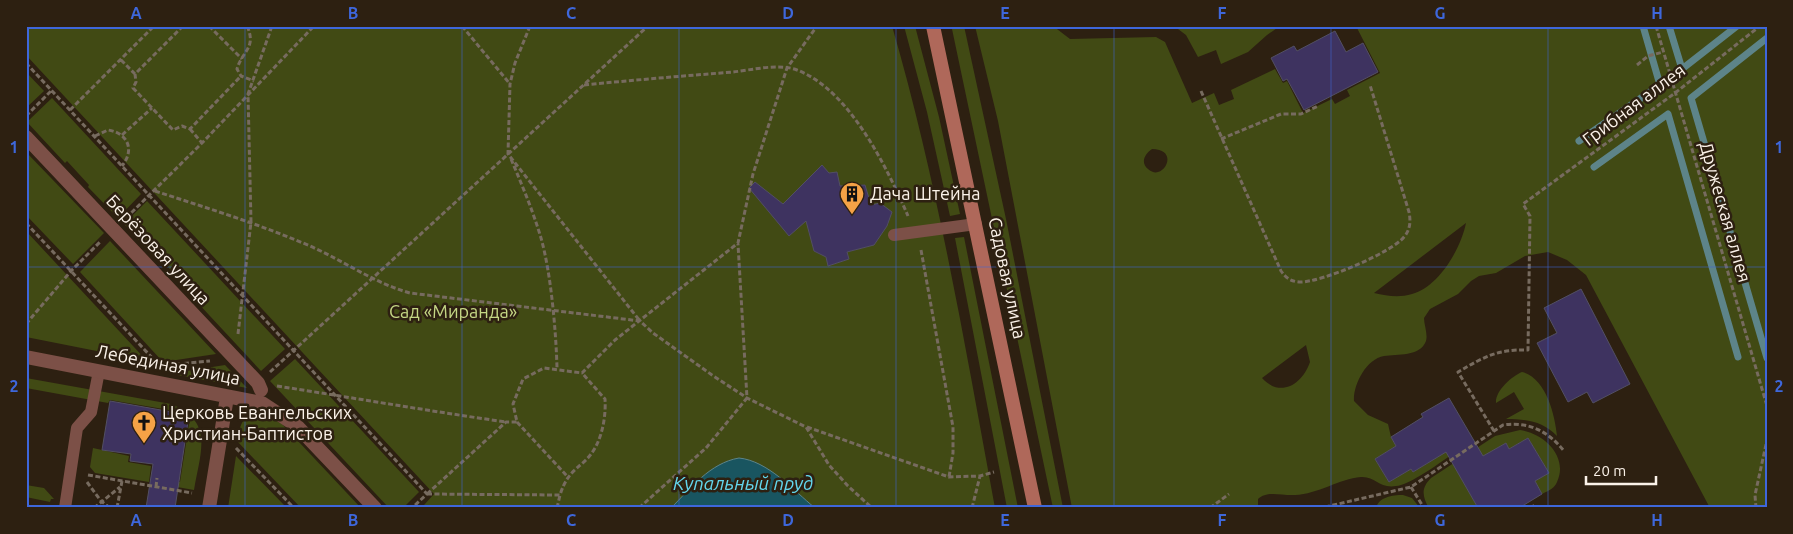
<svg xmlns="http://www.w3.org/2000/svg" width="1793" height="534" viewBox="0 0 1793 534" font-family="Ubuntu,sans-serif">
<rect width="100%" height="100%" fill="#2d2011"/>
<path fill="#414a14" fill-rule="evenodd" d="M26,26h866c46,158 73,320 103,482h-180l-50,-41 -66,13 -28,28h-245l-2,-3 10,-11 -408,-439zM856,184l9,1 6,20 10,-2 1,4 7,3 -1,15 -10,3 -8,18 -23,6 2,7 -20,6 -5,-12 -4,1 -6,-3 -2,-8z
M904,26h11l24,91 21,97 -10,2 -23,-104z
M964,26l42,193 57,289h-10l-101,-479z
M975,26h78l17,13 86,-2 9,5 27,61 22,-10 5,12 15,-6 -3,-9 44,-21 8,14 4,-2 16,32 29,-14 3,5 15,-8 -3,-6 33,-17 -24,-47h411v482h-57l-124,-233 -19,-15 -19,-8 -23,4 -29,17 -17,3 -8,5 -13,13 -28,15 -6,9c0,7 4,16 2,23 -6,16 -29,13 -42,15 -18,3 -31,29 -30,45l14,14 20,9 3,13 5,9 -21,13 14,23 22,-13 2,3 15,-9 -2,-3 44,-27 2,4 -5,7c-17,11 -47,35 -66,41 -22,6 -24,-9 -40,-8 -22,2 -43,17 -66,18 -13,1 -28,-5 -37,4v9h-186l-74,-387zM1152,149c29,0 11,34 -4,20 -8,-7 -3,-15 4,-20zM1466,223c-5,25 -27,64 -54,71 -13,4 -25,2 -38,-1zM1306,345l4,17c-8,23 -30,36 -48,16z
M1174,26h106l-13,9 -19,17 -27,12 -5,-14 -18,7 -12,-22z
M26,72l18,19 -18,17z
M52,98l89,96 -23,24 -30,-31 1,-2 -22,-24 -2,2 -38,-41z
M26,152l78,81 -31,31 -47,-49z
M147,201l138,148 -24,22 -78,-84 1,-2 -24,-27 -3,2 -33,-36z
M26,231l121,130 -121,-24z
M964,237l54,271h-11l-52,-270z
M110,241l106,113 -53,8 -83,-90z
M295,359l124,133 -16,16h-14l-119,-127z
M225,365l22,23 -70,-13 -3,-2z
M1522,372c24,6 33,43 35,64 -14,-15 -32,-17 -51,-17l18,-10 -10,-17 -18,11c-1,-12 16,-27 26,-31z
M26,378l145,26c44,17 29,49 23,86l-34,-6 1,-4 19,2 9,-58 -8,-12 -71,-12 -2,3 -82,-15z
M253,414h11l18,10 79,84h-60l-64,-67c3,-13 3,-22 16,-27z
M1520,430c23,3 49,26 37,52 -2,6 -9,9 -15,12l-7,-13 14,-8 -21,-35 -19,11 -3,-6 -24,14 -21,20 17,31h-49c-7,-12 -8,-20 2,-30l64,-42z
M93,448l36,8 -1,6 23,4 -2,16 -54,-9 -5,-6z
M236,456l51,52h-59z
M26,485l18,3 10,11h-3l-1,3 -24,-5z
M1403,495l9,3 8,10h-44c3,-11 16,-13 27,-13z"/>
<path fill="#195560" stroke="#5d8489" d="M739,458c29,3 54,32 76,50h-144c20,-20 39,-45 68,-50z"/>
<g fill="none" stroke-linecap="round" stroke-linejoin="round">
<path stroke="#5d8489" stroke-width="7" d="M1669,26l13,43 55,-43
M1767,38l-76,60 76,260
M1579,141l81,-56 -17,-59
M1594,167l74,-53 70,243"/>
</g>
<path fill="#3e3360" stroke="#524f63" d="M1335,31l11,21 17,-9 15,29 -74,38 -17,-31 -4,2 -12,-23 23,-12 3,5z
M822,165l7,8 8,-1 3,14 25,-1 6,20 9,-2 12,9 -5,14 -13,19 -27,7 2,7 -21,7 -2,-9 -12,-6 -8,-30 -17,15 -40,-48 6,-6 28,22z
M1581,289l49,95 -37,19 -6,-11 -19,10 -31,-59 20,-10 -13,-25z
M1449,398l34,58 23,-13 3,6 19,-11 21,35 -14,8 7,13 -23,14h-41l-32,-56 -33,20 -2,-3 -22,13 -14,-23 21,-13 -5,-9 32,-20 -2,-3z
M110,401l79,14 -14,93h-29l7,-44 -23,-3 1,-7 -29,-4z"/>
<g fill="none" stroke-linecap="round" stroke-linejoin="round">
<path stroke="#776b5f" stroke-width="3" stroke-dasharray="5 2.5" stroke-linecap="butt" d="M183,26l-48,48 1,8 -3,6 40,42 9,-4 8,3 51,-53
M209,26l33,33
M247,26c10,22 -5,25 -10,43l4,7 13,5
M462,26l48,58
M530,26l-15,37 -5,21 -2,70 132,167
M1656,26l111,380
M121,60l14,14
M26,63l401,431 -15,14
M1637,65l11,-9 15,-4
M584,85c50,-5 99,-9 149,-13 19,-2 46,-9 64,-2 53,20 90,98 111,146
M1201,91l80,180c5,7 9,10 18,11 21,1 92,-29 105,-45 6,-7 7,-15 5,-25l-39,-127
M70,110l84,-84
M26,116l26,-26
M190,129l12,14
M122,135l30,-27
M95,136l13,-6c20,3 27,20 14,36
M1221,139l60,-25h20l17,-8
M511,159c11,26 22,52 30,79 10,35 15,93 16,130
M155,191c52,17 104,33 155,55 34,15 64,37 100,47l230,28 13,12 59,42 35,23 59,29 23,38 19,21 24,22
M126,218l76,-75 112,-117
M26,223l131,140
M921,250l32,177v26l-4,24
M26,324l45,-53 30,-30
M238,334l13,-112 -3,-128 24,-68
M169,365l41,-4
M270,372l378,-346
M277,386c77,12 152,25 229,36
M517,422l50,54
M807,427l142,50 31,-1 14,-4
M1494,431l-36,-59c26,-15 39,-23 70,-22l2,-134 -7,-12 152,-111 85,-67
M236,448l58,60
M88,475l104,18
M87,482l14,19 9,7
M156,487l1,-9
M1411,487l13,21
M427,494l79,-72h11l-4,-18 10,-25 21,-11 38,5 33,-33 123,-97 15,-69 34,-106 30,-42
M427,494l133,1c9,-29 23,-26 35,-47 8,-14 11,-34 10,-49l-23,-26
M1325,507l86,-20 92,-62c26,-4 46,7 61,26
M94,508l26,-21
M117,508l5,-27
M557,508l3,-13
M639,508l67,-60 41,-50 -9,-154
M972,508l8,-32
M1210,508l19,-14
M1530,508l5,-3
M1756,508l-1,-13 12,-55"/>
<path stroke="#7c5047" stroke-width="12" d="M894,235l82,-11
M65,508l12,-80 14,-16 8,-41"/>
<path stroke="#7c5047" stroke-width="14" d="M26,137l232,246 3,7"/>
<path stroke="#7c5047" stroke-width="14" d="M26,357l236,46 35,23 78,82
M209,508l18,-111"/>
<path stroke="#af685a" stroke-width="14" d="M933,26l102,482"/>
</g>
<path fill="none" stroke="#3e67db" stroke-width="1" stroke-opacity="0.55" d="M245,26v482M462,26v482M679,26v482M896,26v482M1114,26v482M1331,26v482M1548,26v482M26,267h1741"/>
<defs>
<symbol id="building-pin" viewBox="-11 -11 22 30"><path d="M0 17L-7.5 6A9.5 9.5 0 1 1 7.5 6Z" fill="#f5a246" stroke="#2d2011"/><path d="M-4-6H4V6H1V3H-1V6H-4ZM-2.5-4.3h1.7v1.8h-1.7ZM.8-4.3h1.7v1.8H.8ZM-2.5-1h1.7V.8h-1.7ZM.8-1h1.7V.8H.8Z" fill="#111"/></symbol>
<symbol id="church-pin" viewBox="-11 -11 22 30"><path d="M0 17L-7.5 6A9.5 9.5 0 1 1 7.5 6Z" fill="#f5a246" stroke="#2d2011"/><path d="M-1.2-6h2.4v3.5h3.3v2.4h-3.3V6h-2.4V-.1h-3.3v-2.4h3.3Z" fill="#111"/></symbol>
</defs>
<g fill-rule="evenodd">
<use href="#building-pin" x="838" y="180" width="28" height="38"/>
<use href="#church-pin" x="130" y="409" width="28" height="38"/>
</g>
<g text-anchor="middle" stroke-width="5" stroke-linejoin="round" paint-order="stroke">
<g font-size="18" fill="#fbf2e9" stroke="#2d2011">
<text transform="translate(1634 105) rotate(-37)" y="6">Грибная аллея</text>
<text transform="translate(1725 212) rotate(74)" y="6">Дружеская аллея</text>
<text transform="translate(158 250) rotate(47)" y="6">Берёзовая улица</text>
<text transform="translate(1007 278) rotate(78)" y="6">Садовая улица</text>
<text transform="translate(168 365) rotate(11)" y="6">Лебединая улица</text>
</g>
<g font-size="18" fill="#fbf2e9" stroke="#2d2011" text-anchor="start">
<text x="870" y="200">Дача Штейна</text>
<text x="162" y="419">Церковь Евангельских<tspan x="162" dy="21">Христиан-Баптистов</tspan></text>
</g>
<g font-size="18" fill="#c4d684" stroke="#2d2011">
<text x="453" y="318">Сад «Миранда»</text>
</g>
<g font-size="19" font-style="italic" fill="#63d6ec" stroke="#2d2011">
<text x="743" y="490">Купальный пруд</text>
</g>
</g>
<rect width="1793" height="534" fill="none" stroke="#2d2011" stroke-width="55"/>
<path d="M1586 476v8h70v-8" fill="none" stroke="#fbf2e9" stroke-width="2.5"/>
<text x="1593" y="476" font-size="15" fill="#fbf2e9" stroke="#2d2011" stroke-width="4" paint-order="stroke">20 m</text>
<rect x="28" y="28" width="1738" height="478" fill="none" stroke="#3e67db" stroke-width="2"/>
<g font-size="16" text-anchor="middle" font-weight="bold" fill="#3e67db">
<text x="136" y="19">A</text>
<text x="353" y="19">B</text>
<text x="571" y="19">C</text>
<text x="788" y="19">D</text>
<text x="1005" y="19">E</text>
<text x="1222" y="19">F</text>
<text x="1440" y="19">G</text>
<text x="1657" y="19">H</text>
<text x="14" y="153">1</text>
<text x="1779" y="153">1</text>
<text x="14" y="392">2</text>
<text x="1779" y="392">2</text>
<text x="136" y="526">A</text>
<text x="353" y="526">B</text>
<text x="571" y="526">C</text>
<text x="788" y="526">D</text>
<text x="1005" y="526">E</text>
<text x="1222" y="526">F</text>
<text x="1440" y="526">G</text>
<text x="1657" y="526">H</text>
</g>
</svg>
